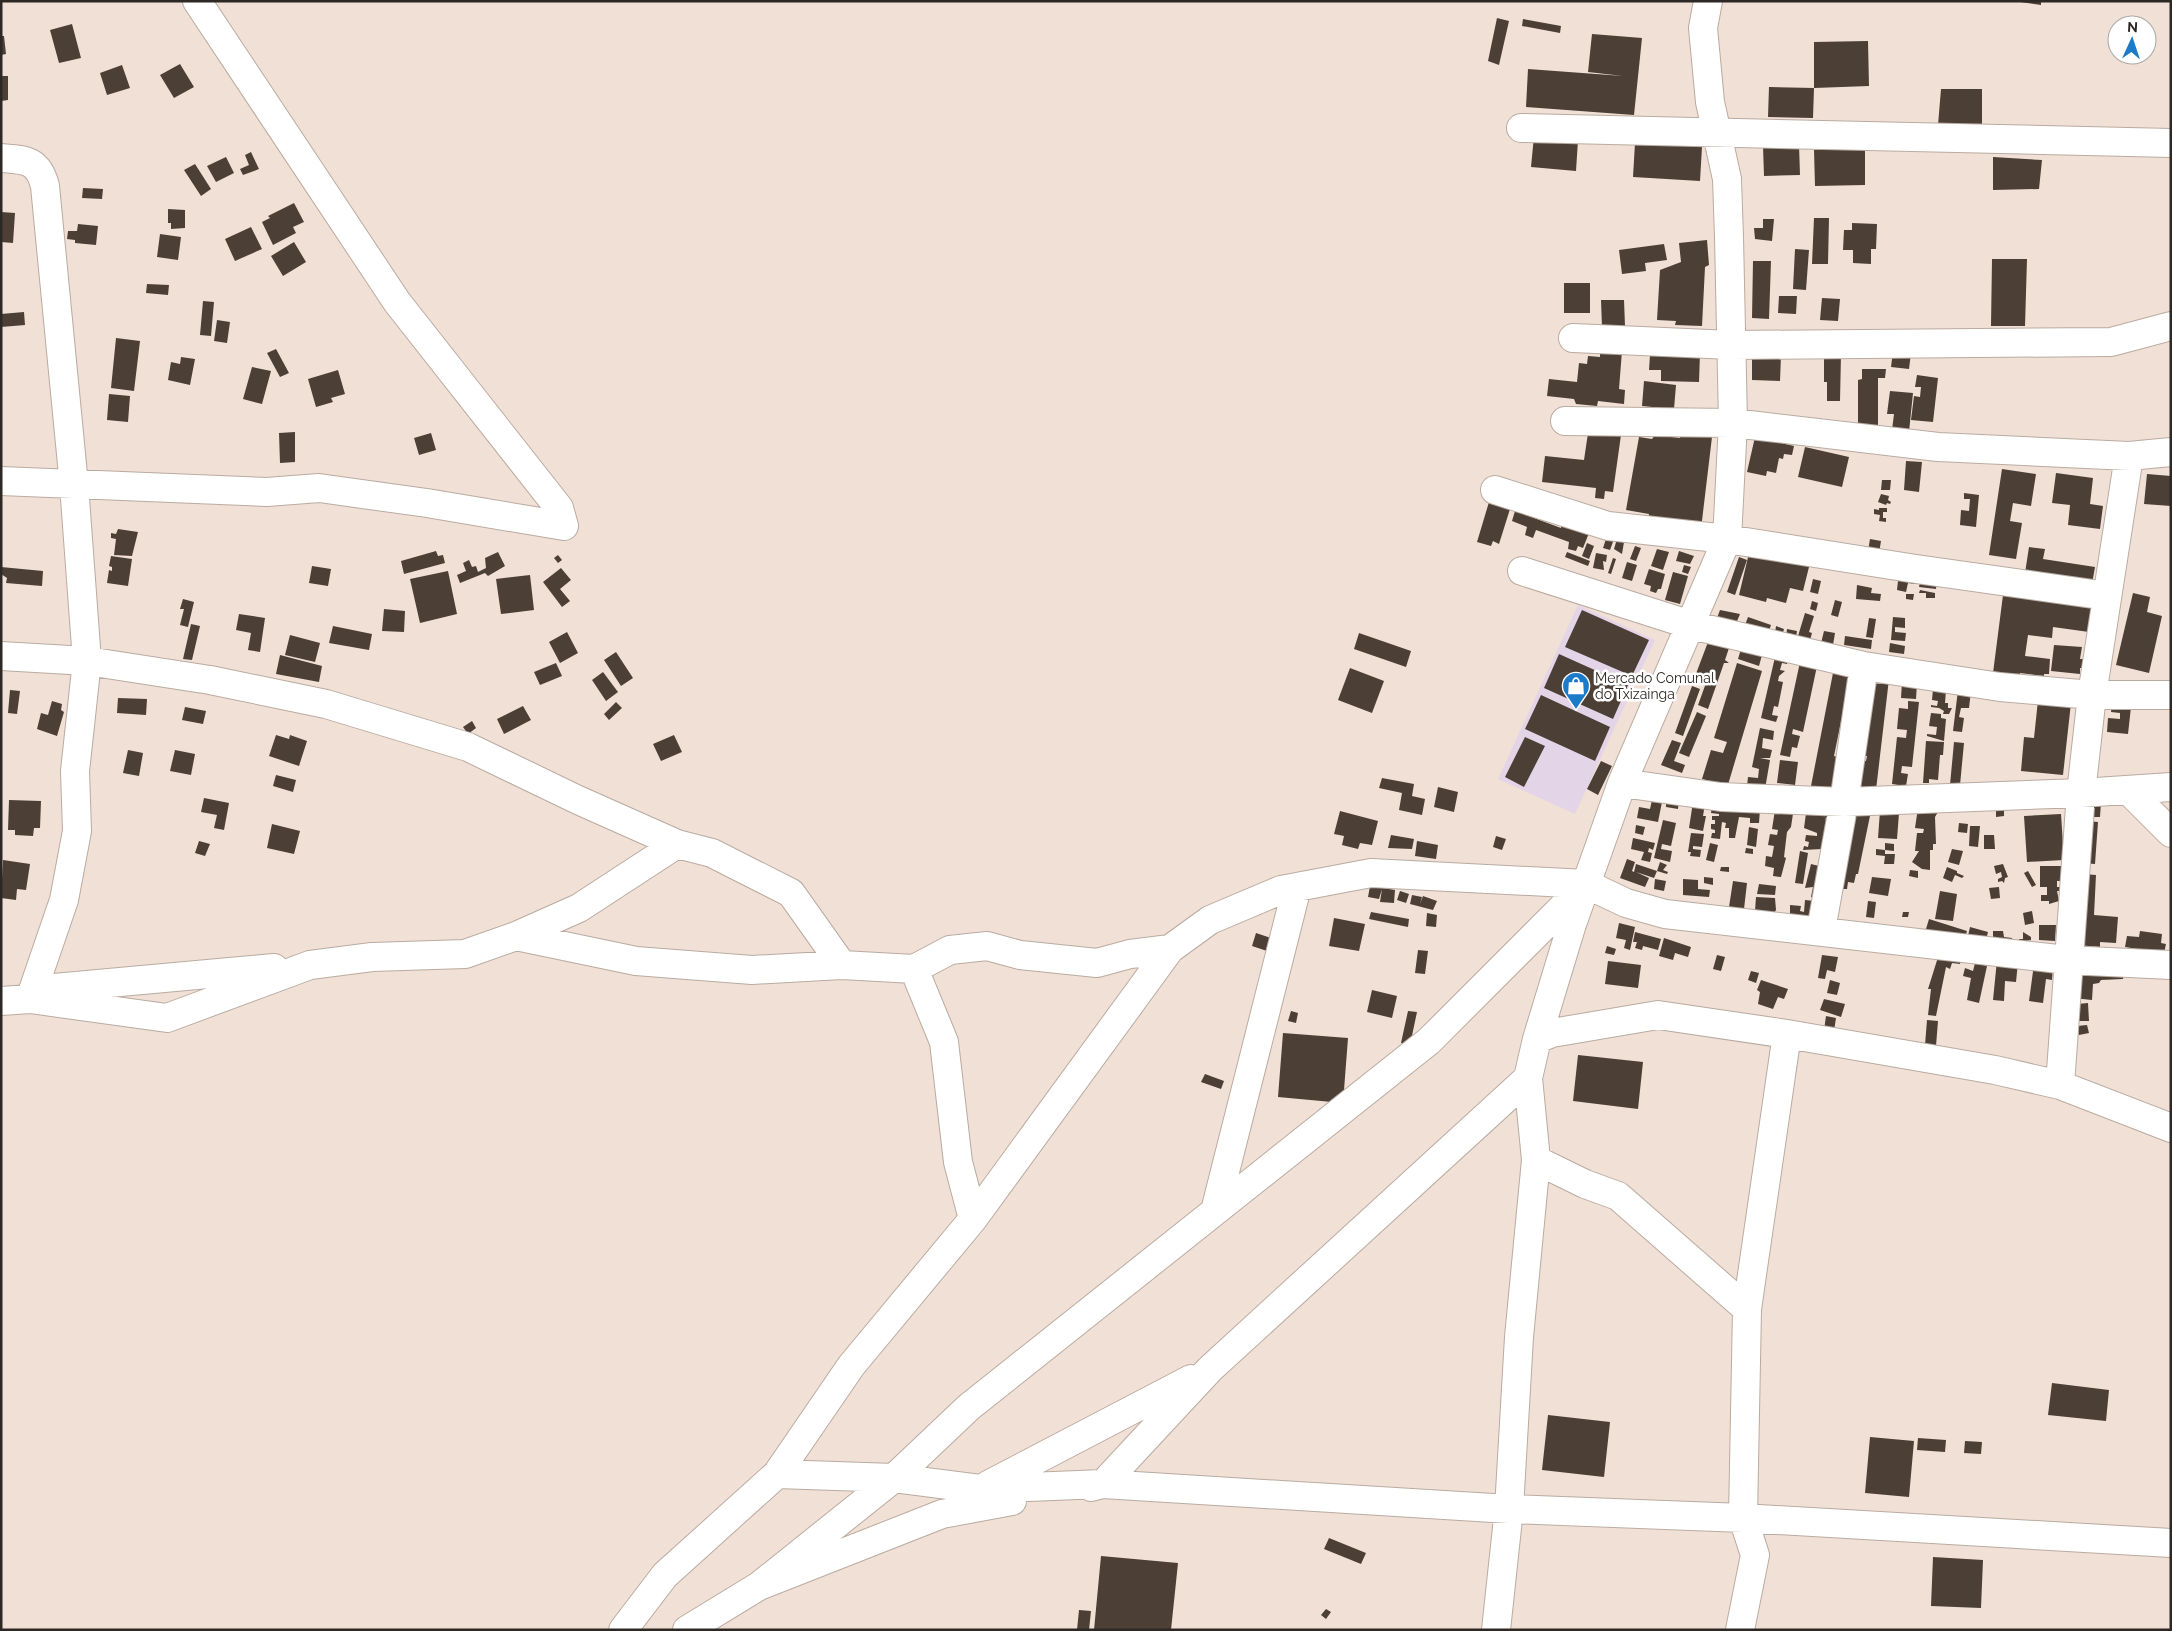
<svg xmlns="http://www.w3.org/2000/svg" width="2172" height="1631" viewBox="0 0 2172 1631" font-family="Raleway,sans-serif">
<rect width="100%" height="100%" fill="#f1e0d5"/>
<path fill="#e3d4e7" d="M1578,605l77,35 -80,174 -77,-35z"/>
<path fill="#4c3f36" d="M2014,1h27v4z
M1497,18l12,3 -10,44 -11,-4z
M1523,19l38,7 -1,7 -38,-7z
M72,24l9,34 -22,5 -9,-33z
M1592,34l50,4 -8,77 -108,-8 2,-38 95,7 -35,-4z
M1,36h3l2,18 -5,1z
M1868,41l1,45 -55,2 -1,30 -45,-1 1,-30 45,1v-46z
M180,64l14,23 -20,11 -14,-23z
M122,65l8,23 -23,7 -7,-22z
M1,76h7v24l-7,1z
M1941,89h41v35l-44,1z
M1534,136l44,4 -2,31 -45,-4z
M1635,143l67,4 -2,34 -67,-4z
M1799,145l1,30 -36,1 -1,-30z
M1865,149v36l-50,1 -1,-36z
M251,152l8,17 -16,6 -3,-6 9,-4 -4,-10z
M226,157l8,16 -18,9 -9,-16z
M1993,157l49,3 -3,29 -46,1z
M195,164l16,25 -10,7 -17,-26z
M83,188l20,1 -1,10 -20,-1z
M294,203l10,19 -11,5 3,6 -23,12 -11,-23 8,-4 -2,-2z
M168,209l17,1v18l-14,1v-6h-3z
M1,212l14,1 -2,30 -12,-1z
M1814,218h15l-1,46h-16z
M1763,219h11l-2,22 -17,-2 -1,-11h9z
M1852,223l25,1 -1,25h-5v15l-18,-1v-13h-10l1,-20h8z
M78,224l20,2 -2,19 -21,-2v-3l-8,-1 1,-8h9z
M251,227l11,22 -27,12 -10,-22z
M160,234l21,3 -3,23 -21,-3z
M1707,240l2,25 -4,2 -3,59 -27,-1 1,-4 -19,-1 3,-50 21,-8 -2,-19z
M294,242l12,20 -23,14 -12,-20z
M1664,244l3,16 -22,3 1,8 -24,3 -3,-24z
M1795,249l14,1 -3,40 -13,-1z
M1992,259h35l-2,67h-34z
M1753,261h18l-2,58 -17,-1z
M1564,283h26v30h-26z
M147,284l22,1 -1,10 -22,-2z
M1779,296h18l-1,18 -18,-1z
M1822,298l18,1 -2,22 -18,-1z
M1601,300h23l1,26 -23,1z
M203,301l11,1 -3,34 -11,-1z
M24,312l1,13 -24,2v-13z
M217,320l13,2 -3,21 -13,-2z
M116,338l24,3 -6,50 -23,-3z
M276,349l13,24 -9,4 -13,-24z
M1600,349l22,2 -3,38 6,1 -1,14 -26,-3 -1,5 -21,-2 -2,-5 -27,-3 2,-17 28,3 2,-19 8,1 1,-8 12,1z
M1893,351l18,2 -2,16 -18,-2z
M1700,353l-1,29 -38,-1v-11h-12l1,-15z
M1752,354l29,1 -1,26 -28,-1z
M1824,354h17l-1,47h-13v-19h-3z
M181,357l14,2 -5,26 -22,-5 3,-18 9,2z
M252,367l19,4 -9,33 -19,-5z
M1862,369h24l-1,9h-7v47h-20v-45l4,-1z
M338,370l7,24 -14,4 2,4 -17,5 -8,-28z
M1917,375l21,3 -5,44 -22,-2 3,-24 6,1 1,-10h-6z
M1644,381l32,4 -2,24 -32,-3z
M1890,391l23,2 -4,39 -17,-2 2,-16h-7z
M109,394l21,2 -2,26 -21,-2z
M295,432v30l-15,1 -1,-30z
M431,433l5,17 -17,5 -5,-17z
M1588,433l33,2 -8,57 -8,-1 -1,8 -9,-1 1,-10 -54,-6 3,-26 39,4z
M1681,433l31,4 -11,92 -53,-9 1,-6 -23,-4 13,-73 13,2 3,-4 25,3z
M1755,437l39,9 -2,9 -8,-1 -1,5 -4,-1 -3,15 -9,-2 -1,5 -19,-4z
M1805,447l44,10 -7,30 -44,-10z
M1906,461l16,1 -3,30 -15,-2z
M2002,469l34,5 -5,32 -18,-3 -3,18 12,2 -6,36 -27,-4z
M2056,473l37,5 -3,26 13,2 -3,23 -32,-4 2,-20 -18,-2z
M2147,474l24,2v30l-27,-2z
M1882,480h9l-1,10h-9z
M1964,493l15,2 -3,32 -16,-2 1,-15 8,1 1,-12h-6z
M1881,494l8,2 -1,4 3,2 -1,2 -3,-1 -1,2 -8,-3z
M1489,502l21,7 -11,35 -6,-3 -2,5 -14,-4z
M1879,508h8v4h-4v6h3v4l-7,-1 1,-6 -6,-1v-5l5,1z
M1515,511l46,17 1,-5 27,10 -6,15 -5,-2 -2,5 -8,-2 1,-7 -33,-12 -3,8 -8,-3 2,-8 -15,-6z
M118,529l20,3 -6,24 -18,-1 2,-16 -5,-1v-5l5,1z
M1607,536l7,3 -4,11 -7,-2z
M1617,539l7,3 -2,12 -8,-5z
M1870,539l11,2 -2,12 -11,-2z
M1587,543l7,3 -5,13 -7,-3z
M1635,546l6,2 -5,13 -6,-2z
M2029,547l16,2 -2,10 52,8 -3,17 -67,-11z
M1657,549l12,3 -6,18 -12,-4z
M1750,549l60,14 -7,28 -13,-3 -4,15 -19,-5 -1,4 -27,-7z
M436,551l2,5 5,-1 2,8 -41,11 -3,-13z
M1679,551l15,5 -4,8 -14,-3z
M498,552l7,14 -17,10 -3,-3 -25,10 -3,-8 9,-4 -3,-8 6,-3 3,7 4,-1 2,6 8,-4 -1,-10z
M1567,552l23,9 -2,5 -23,-9z
M1596,553l11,2 -1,7 -3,-1 1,9 -11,-2z
M558,555l4,5 -4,3 -4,-5z
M111,556l21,3 -4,27 -21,-3 2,-13 3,1v-4l-3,-1z
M1739,557l8,3 -12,35 -8,-3z
M1613,558l3,1 -5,15 -3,-1z
M1627,562l10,3 -5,16 -10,-3z
M1684,565l7,2 -3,7 -6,-2z
M312,566l19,3 -3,17 -19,-3z
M1,567l42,4 -1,15 -36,-3 1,-5 -6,-4z
M561,568l10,12 -11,9 10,12 -8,6 -19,-25z
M1649,569l16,5 -4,15h-3l-2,4 -6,-2 1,-5 -7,-2z
M448,571l9,43 -37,9 -10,-44z
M1673,572l15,4 -8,28 -15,-4z
M1899,572l17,3 -1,9 -7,-1 -2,9 -9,-2z
M530,575l4,35 -33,4 -5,-35z
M1921,577l16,2 -1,10 -17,-2z
M1813,579l8,2 -3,13 -8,-2z
M1857,585l15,3 -1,5 10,1 -1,7 -24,-2z
M1920,590l15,3v5h-9v-5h-7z
M2133,593l17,4 -3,15 15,4 -13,57 -33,-8z
M1906,594h8l-1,6 -7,-1z
M2003,595l48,7 42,1 -4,29 -36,-5 -1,11 -24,-3 -3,21 25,3 -1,15h-5v2l-24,-3v3l-27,-3z
M183,599l11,3 -6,25 -8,-2 4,-16h-4z
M1835,600l7,2 -4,15 -7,-2z
M1812,601l6,2 -2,8 -6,-2z
M384,609l21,2 -1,21 -22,-1z
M1582,610l67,30 -17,36 -67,-29z
M1720,610l20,4 -5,12 -18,-8z
M1805,613l9,3 -5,16 3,1 -2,7 -12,-4z
M239,614l26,4 -5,34 -12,-2 3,-17 -15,-3z
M1748,617l23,8 -3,8 -23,-8z
M1893,617l12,1v10l-10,-1v5l11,1 -1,8 -14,-1z
M1869,618l7,1 -3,19 -7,-1z
M191,624l9,2 -8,34 -9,-1z
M333,626l39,8 -3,16 -40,-7z
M1776,626l8,3 -2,7 -7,-3z
M1787,629l10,2 -1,7 -10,-1z
M1824,631l11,2 -2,12 -12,-2z
M567,632l11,21 -18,10 -11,-21z
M1359,633l52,18 -5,16 -52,-18z
M290,635l30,8 -5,19 -30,-7z
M1845,636l27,4 -1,9 -27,-4z
M1708,642l21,6 -4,12 4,3h-5l-16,46 -10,-4 8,-22 -12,-4z
M1890,643l15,3 -1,8 -15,-2z
M2054,645l28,2 -2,12h8l-5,9h-3v6l-29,-3z
M1741,649l21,6 -3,11 -21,-7z
M616,652l17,26 -12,8 -17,-26z
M1559,654l69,31 -15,34 -69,-31z
M280,655l42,11 -3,16 -43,-8z
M1775,657l13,2 -1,5 -5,-1 -2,7 5,1 -6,5 -1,5 5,1 -5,25 -4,-1 -2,9 6,1 -2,6 -15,-4z
M1800,662l17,4 -14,66 -10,-3 -1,5 8,2 -3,12 -5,-1 -2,10 -10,-2z
M556,663l6,13 -22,9 -6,-13z
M1737,663l25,8 -35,117 -18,-4 1,-3 -8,-2 9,-29 12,3 4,-11 -13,-4z
M1350,668l34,13 -12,32 -34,-13z
M603,672l15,20 -12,9 -14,-21z
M1833,673l17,4 -16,79 6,2 -6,32 -23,-4z
M1869,677l20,2 -13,111 -20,-3 3,-27 7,1 1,-5 -7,-1z
M1902,682l15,1 -1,16 -15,-1z
M1692,686l8,3 -17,47 -8,-3z
M1933,689l13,1 -1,13h3v5h4l-3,6h-6l1,-3 -5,-3 -8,-1v-2l6,1 1,-5 -6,-1z
M10,690l10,1 -3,23 -9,-1z
M1958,690l13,1 -2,17h-8l-2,9 5,1 -2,14 -9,-1z
M1541,695l69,32 -15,34 -70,-32z
M118,698l29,1 -1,16 -29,-2z
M2038,700l33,3 -8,72 -42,-4 3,-34 10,1z
M52,701l10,3 -1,6 3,2 -7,24 -20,-7 4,-16 7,2z
M1908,701l11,1 -7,65 -10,-1 -1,7 7,1 -2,12 -14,-2 5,-47 9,1 1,-8 -10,-1 2,-21 9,1z
M616,702l6,6 -13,12 -5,-6z
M2112,704l19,3 -3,27 -21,-2 1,-14 12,1v-6l-9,-1z
M523,706l8,14 -27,14 -7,-15z
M185,707l21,4 -3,13 -21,-4z
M1697,712l9,4 -17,41 -10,-4z
M1931,713l10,1v4l5,1 -2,22 -17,-5v-2l9,1 1,-8 -8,-1z
M472,721l4,7 -8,6 -5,-7z
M1760,728l14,3 -1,9 -10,-2 -1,10 10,2 -2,8h-10l10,2 -5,29 -18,-3 1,-9 10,1 1,-9 -7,-2z
M276,735l13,4 1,-4 17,6 -8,25 -30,-10z
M674,735l8,17 -21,9 -8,-17z
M1525,737l20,9 -21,41 -19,-10z
M1672,740l9,3 -7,18 11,4 -3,8 -21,-8z
M1926,741l18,1 -1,13h-3l-2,25 -9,-1v4h-6z
M1954,742l10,1 -4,42h-10z
M128,750l15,3 -4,23 -16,-3z
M175,750l20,4 -4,21 -21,-4z
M1780,760l18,2 -3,23 -18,-2z
M1601,761l11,5 -14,29 -11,-6z
M276,775l20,5 -3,12 -20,-6z
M1382,778l32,6 -2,12 13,3 -3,16 -23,-5 3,-17 -23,-5z
M1438,787l20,5 -4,20 -20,-5z
M204,798l25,5 -5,27 -10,-2 3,-13 -16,-3z
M1679,799l-1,10 -12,-2v-5h-4l-4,20 -21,-4 2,-11 11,2 2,-9z
M9,800l32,1 -1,27h-6l-1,8 -18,-1v-5h-7z
M1919,801l18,8 1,3 -3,5 1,27h-3v6h-3v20l-8,-1 -10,-7 7,-11h-4l2,-18h6l1,-4 -9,-1z
M2087,801l14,1 -1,15h-13z
M1693,802l12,2 -2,12h3l-3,15 -14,-3z
M1815,802l16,16 -7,1 9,1 -4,14h-5l-2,15 -19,1 1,-4 4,1 1,-5 -4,-1 1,-6 11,1v-3l-13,-5 3,-22z
M1712,805l48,4 -1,14h-9v-5l-11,-1 -4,21h-6v-10h-4l1,-5 -4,-1 -2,17 -9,-1 1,-5h3v-3l-4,-1v-5h4v-4h-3v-4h7v-2l-8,-1z
M1794,807l-3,20 -4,5 -3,25 2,1 -5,19 -8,-1 1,-8 -9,-2 1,-10 6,1 2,-11 -6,-1 2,-11 7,1 1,-5 -6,-1 3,-19z
M1849,807l22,4 -13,63h-2l-2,9 -6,-1 -1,7h-5z
M1996,808h8v8l-8,1z
M1340,811l38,10 -6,24 -12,-2 -2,6 -16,-4 2,-9 -10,-2z
M1880,811l19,2 -2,26 -19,-1z
M2061,814l3,46 -37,2 -3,-46z
M1663,820l13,3 -5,23 -9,-2 -1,5 11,2 -2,11 -16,-4z
M2087,821l11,1 -3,42 -12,-1z
M1959,823l9,1 -1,9 -9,-1z
M272,824l28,7 -6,23 -27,-6z
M1636,825l9,2 -2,8 -8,-2z
M1970,826h10l-2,21 -9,-1z
M1749,827l9,2 -2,18 -9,-2z
M1691,833l13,1 -2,13 -9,-1v3l8,1 -1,7 -10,-1 1,-4h-3z
M1391,835l23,4 -2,10 -24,-1z
M1984,835h10l1,14h-11z
M1496,836l10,3 -4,11 -9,-3z
M1633,838l22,5 -2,7 -4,-2 -1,4 4,1 -2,9 -9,-2 3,-8 -13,-3z
M199,841l11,3 -5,12 -10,-3z
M1417,841l21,4 -2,14 -21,-3z
M1710,843l8,2 -4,17 -8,-2z
M1885,843l9,1v7l-9,-1v4h10l-1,10h-10l1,-8 -9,-1v-6l9,1z
M1746,848l7,1v5l-8,-1z
M1952,849l11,2 -4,14 -11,-3z
M1800,851l8,2 -5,31 -8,-1z
M1627,859l8,3 -3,9 2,1 2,-8 21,7 -3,7 -18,-6 13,6 -4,9 -25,-9z
M3,860l27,4 -4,26 -9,-1 -1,11 -15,-2z
M1660,862l7,3 -4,5 5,2 -1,2 -10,-3z
M1811,864l12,3 -7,32 -5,-2 2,-10 -8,1z
M2003,864l5,13 -3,1 -1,5 -2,-2 -4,1v-3l4,-2 -1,-5 -5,2 -2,-8z
M2040,866h21l3,15h-7v6h3v4h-3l2,10 -10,3v-3h-8v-6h6v-8h-7z
M1721,867h8v5l-9,-1z
M1947,867l10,4v2l7,3 -2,2 -7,-3 -3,7 -9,-4z
M1910,870l8,1v7l-9,-2z
M2028,871l8,14 -4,2 -8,-14z
M2083,874l13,1 -2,40 24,2 -2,26 -16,-1v5l-22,-2z
M1704,877l9,1v7l-9,-2z
M1872,877l19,2 -3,17 -19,-3z
M1655,879l11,2 -2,10 -10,-2z
M1683,879l15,1v9l12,1 -1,7 -26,-2z
M1733,881l14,2 -3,26 -15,-2z
M1759,884l17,2 -1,9 -18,-1z
M1370,886l25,4 -1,13 -14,-1 2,-13 -3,10 -11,-2z
M1999,887l1,11 -9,1 -2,-11z
M1400,891l9,3 -3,9 -9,-3z
M1940,891l17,3 -4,27 -18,-2z
M1412,895l10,2 -2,7 3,-8 14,5 -4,9 -23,-6z
M1756,897l19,1 1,12 -2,3 -19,-2z
M1805,900l10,1 -2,17 -23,-3v-10l11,1 -1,5 4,1z
M1868,901l8,1 -2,16 -8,-1z
M2032,911l2,12 -9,2 -2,-12z
M1371,912l38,7 -1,8 -39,-8z
M1903,912h6l-1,5h-6z
M1427,913l10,2 -1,12 -10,-1z
M1334,918l31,6 -6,27 -30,-5z
M1929,919l38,12 -3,10 -38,-12z
M1619,923l16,4 -5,23 -6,-2 2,-8 -10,-2z
M2039,925h17l-1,16 -16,-1z
M1970,927l18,5 -3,12 -18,-4z
M1993,931h10l1,6 8,1 -1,6 -18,-1z
M2140,931l22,3 -1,9 5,1 -2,9 -39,-6 2,-11 12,1z
M1635,932l26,7 -3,11 -15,-4 -1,4 -7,-2 2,-6h-4z
M2023,932l8,5v3l-12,2v-3h4z
M1256,933l15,5 -4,13 -15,-5z
M1664,938l27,9 -3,10 -13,-4 -2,7 -14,-4z
M1607,946l9,3 -2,6 -9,-2z
M1418,950l10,1 -3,23 -10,-1z
M1939,954l22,5 -1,5 -8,-1 -2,6 -4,-2 -10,49 -8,-1 3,-26h-3z
M1717,955l8,2 -4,14 -8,-2z
M1822,955l16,2 -3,15 -8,-2 -2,9 -7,-1z
M1997,960l21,2 -2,20 -11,-1 -1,20 -11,-1z
M1608,961l33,4 -3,23 -33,-4z
M2076,962l48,10 -1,7 -22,1 -2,3 -6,1 -1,16 -19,-2z
M1975,963l12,3 -8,37 -12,-3 4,-22 -8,-2 2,-8 8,3z
M2034,964l19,3 -1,13 -6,-1 -3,24 -14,-2z
M1751,971l8,2 -3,10 -8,-3z
M1761,980l27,9 -4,10 -6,-2 -5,12 -15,-5 2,-12 -3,-2z
M1830,980l10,3 -3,12 -10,-2z
M1372,990l25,6 -5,22 -25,-6z
M1824,999l21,5 -4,13 -21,-7z
M2088,1003l1,18h-10l-1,-17z
M1291,1011l7,2 -2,10 -8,-2z
M1408,1011l9,1 -7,33 -9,-2z
M1826,1016l10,2 -2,13 -10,-1z
M1927,1020l11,1 -2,25 -11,-1z
M2087,1025l2,8 -10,2 -2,-9z
M1283,1033l65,5 -5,65 -65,-6z
M1578,1055l65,7 -5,47 -65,-8z
M1205,1074l19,7 -3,8 -20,-7z
M2052,1383l57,7 -3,31 -58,-6z
M1548,1415l62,7 -6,55 -62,-7z
M1870,1437l44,4 -5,56 -44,-4z
M1918,1438l28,2 -1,12 -28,-2z
M1965,1441l17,1 -1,12 -17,-1z
M1329,1538l37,15 -5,11 -37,-15z
M1101,1556l77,7 -7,67h-77z
M1933,1557l50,3 -2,48 -50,-2z
M1326,1609l5,3 -5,7 -5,-4z
M1079,1610l12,1 -2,19h-12z"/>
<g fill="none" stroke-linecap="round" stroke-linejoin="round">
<defs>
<path id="minor" d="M1521,128l650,15
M1,158c24,2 37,1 44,28l29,299 13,176 -12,110 2,60 -13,69 -34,99
M1573,338l159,7 379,-3 60,-16
M1565,421l168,2 205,24 191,9 42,-4
M1,481l266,11 52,-4 108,15 137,23 -5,-18 -162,-206 -200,-301
M1495,490l113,36 119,13 189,30 191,27
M1522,571l169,54 173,41 136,21 92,8h79
M1,656l86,5 123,19 116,24 142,43 110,53 99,44 35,9 79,40 51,72 72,4 30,73 14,120 15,57 -122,147 -74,108 -112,101 -42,55
M1622,783l99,14 123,5 237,-9 90,-6
M2128,790l43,43
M1821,930l23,-128 20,-136
M516,936l120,25 116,9 90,-5
M914,969l36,-19 37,-4 33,9 77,8 33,-9 40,-5
M41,994l13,-6 220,-20
M1,1001l29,-2 137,19 143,-53 62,-8 93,-3 51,-18 63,-28 98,-64
M1537,1039l15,-6 106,-18 129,19 208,36 65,15 111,43
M2060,1085l21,-292 11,-98 37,-239
M1536,1160l49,24 33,12 129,113
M1215,1211l82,-324
M973,1219l197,-270 40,-29 71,-30 90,-17 215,11 40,19 39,11 402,46 104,5
M777,1474l117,4 86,11 123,-5 406,25 234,9 428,25
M988,1485l203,-106
M1091,1487l12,-3 107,-115 318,-291
M759,1586l135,-108 75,-71 460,-366 152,-152
M687,1630l72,-44 183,-72 70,-13
M1496,1630l13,-121 10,-172 17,-177 -8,-82 9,-39 35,-115 50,-141 105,-244 6,-116 -4,-186 -2,-58 -17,-77 -7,-74 5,-27
M1740,1630l15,-75 -12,-37 4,-209 40,-275"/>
</defs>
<use href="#minor" stroke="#baaba0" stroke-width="30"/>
<use href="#minor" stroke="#fff" stroke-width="28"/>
</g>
<defs>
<symbol id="shop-pin" viewBox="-11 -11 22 30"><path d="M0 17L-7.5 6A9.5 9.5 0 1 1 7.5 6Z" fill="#1c7bc8" stroke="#fff"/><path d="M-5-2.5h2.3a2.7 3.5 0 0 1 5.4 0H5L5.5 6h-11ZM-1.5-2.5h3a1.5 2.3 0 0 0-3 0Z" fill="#fff"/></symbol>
</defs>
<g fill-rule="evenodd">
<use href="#shop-pin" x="1560" y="670" width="32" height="43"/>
</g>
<g text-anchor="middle" stroke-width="5" stroke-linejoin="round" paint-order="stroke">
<g font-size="14" fill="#2e2824" stroke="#fff" text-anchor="start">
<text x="1595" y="683">Mercado Comunal<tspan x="1595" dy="16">do Txizainga</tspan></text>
</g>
</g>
<rect width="2172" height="1631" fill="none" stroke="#2e2824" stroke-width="5"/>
<g transform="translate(2132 40) rotate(3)"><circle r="24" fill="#ffffff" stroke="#aba9a7"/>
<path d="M0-4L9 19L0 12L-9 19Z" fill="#1c7bc8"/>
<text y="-8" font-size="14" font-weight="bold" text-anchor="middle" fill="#2e2824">N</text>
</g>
</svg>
